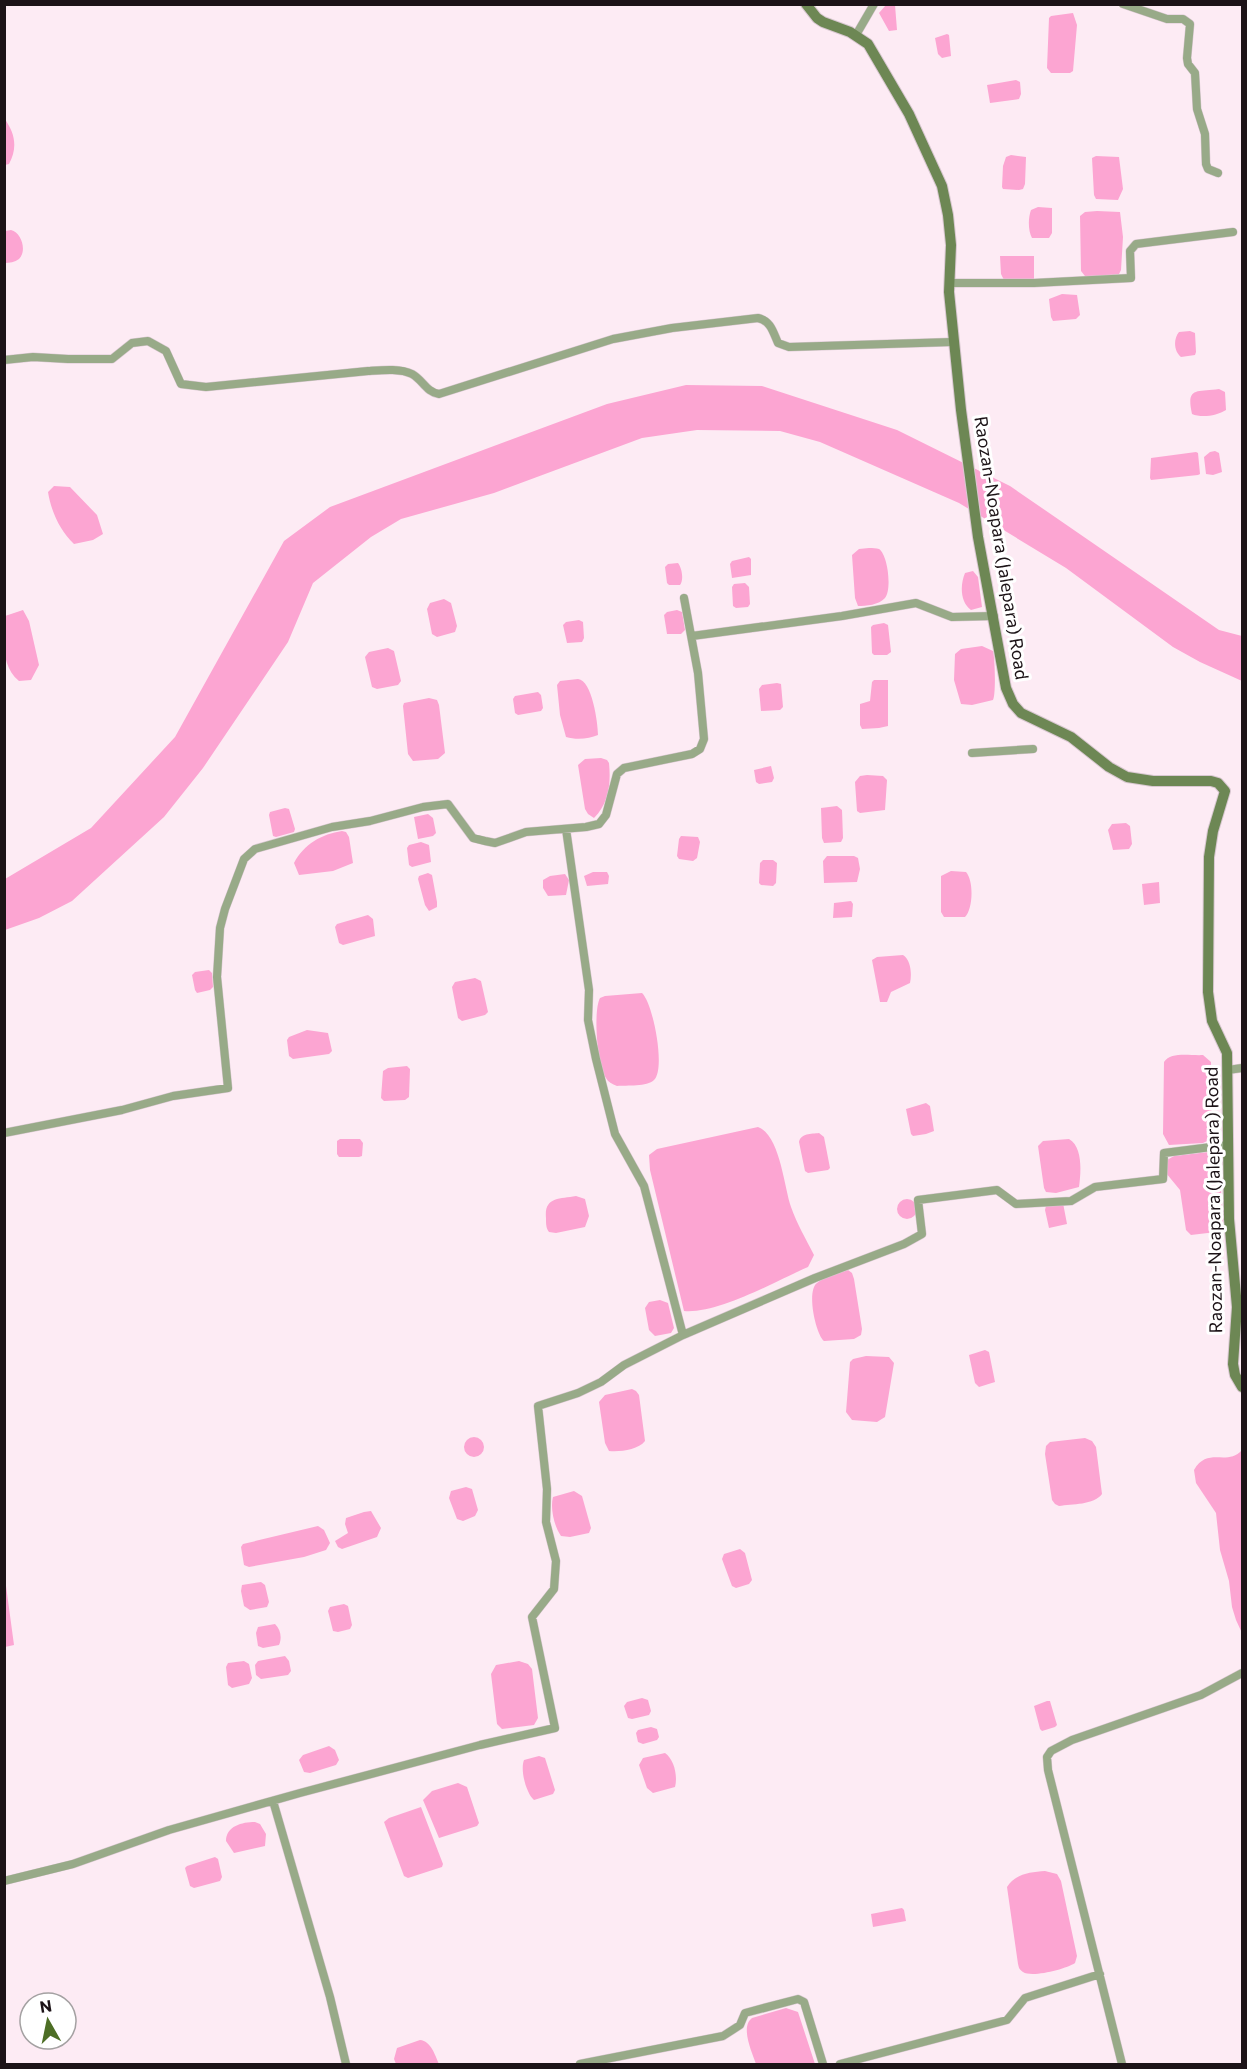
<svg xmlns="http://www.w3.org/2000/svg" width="1247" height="2069" viewBox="0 0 1247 2069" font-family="Commissioner,sans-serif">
<rect width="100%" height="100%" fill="#fdebf4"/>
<path fill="#fca5d2" d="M886,5h9l2,25 -8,1 -10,-18z
M1073,13l4,12 -4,46 -3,2h-19l-4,-5 2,-50 2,-2z
M947,34l2,1 2,21 -9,2 -4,-4 -3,-16z
M1016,80l4,2 1,12 -2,5 -29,4 -3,-18z
M4,118c11,15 14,29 5,46l-4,1z
M1011,155l15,2 -1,27 -2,5 -4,1 -16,-1 -1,-2 1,-21 3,-9z
M1096,156l23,1 4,32 -5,11 -22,-1 -2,-4 -2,-37z
M1038,207l14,1v25l-3,5h-17c-4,-7 -4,-20 -1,-28z
M1097,211l23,1 3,25 -2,33 -2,4 -11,2h-23l-4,-5 -1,-55 5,-4z
M11,230c11,3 16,21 8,29 -4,3 -10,4 -14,4v-32z
M1000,256h34v23l-4,2 -26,-1 -3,-6z
M1062,294l15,1 3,20 -4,4 -23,2 -2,-4 -2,-18z
M1190,331l5,2 1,19 -1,3 -14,2c-7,-5 -8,-18 -2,-25z
M686,385l76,1 135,44 113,56 209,144 23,6v45l-42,-19 -27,-15 -107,-79 -107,-65 -139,-61 -40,-11 -83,-1 -55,8 -148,55 -93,26 -30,18 -58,46 -25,59 -85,126 -39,49 -92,84 -33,17 -34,12v-51l86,-51 84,-91 109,-196 46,-34 277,-103z
M1219,389l6,3 1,18c-9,6 -25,8 -34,4 -6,-27 4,-22 27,-25z
M1215,451l4,2 3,19 -9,3 -7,-1 -2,-17 6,-5z
M1196,452l2,1 2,21 -2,1 -47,5 -1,-2 1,-20z
M54,486l16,1 27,28 6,19 -10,6 -19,4c-14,-13 -23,-33 -26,-52z
M869,548c4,0 7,0 10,1 9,6 13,41 6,49 -6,7 -19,8 -27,8l-3,-8 -3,-43 7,-6z
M749,557l2,2v16l-19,3 -2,-14 2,-3z
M678,563c4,5 6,17 2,22h-11l-2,-2 -2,-16 3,-3z
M973,571l5,6 4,30 -11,3c-11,-8 -11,-25 -6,-37z
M745,583l4,4 1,17 -2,3 -12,1 -3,-2 -1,-19 2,-3z
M444,599l7,4 6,23 -2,6 -18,5 -5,-3 -5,-25 3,-6z
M23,610l6,11 10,44 -8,15 -12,1c-19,-16 -15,-42 -14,-65z
M677,610l5,2 3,18 -4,4h-14l-3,-19 3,-3z
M579,620l4,2 1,16 -2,4 -15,1 -4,-18 3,-3z
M884,623l4,2 3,27 -4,3h-13l-2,-2 -1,-26 2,-2z
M982,646l11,5c2,7 3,44 0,49l-21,5 -11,-1 -7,-24 1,-26 6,-5z
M388,648l6,3 7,30 -3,4 -21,4 -5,-2 -7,-30 4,-5z
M578,679c14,1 20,44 20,56 -9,4 -22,5 -32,2l-6,-22 -3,-30 3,-4z
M874,680h14v46l-9,2 -17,1 -2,-4v-21l10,-3 2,-19z
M777,683l4,1 2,23 -3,3 -19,1 -2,-22 3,-4z
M538,692l3,3 2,13 -2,3 -23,4 -3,-2 -2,-14 2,-3z
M429,698l8,2 2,5 6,48 -7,6 -25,2 -5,-7 -5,-48 1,-3z
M601,758l6,2 2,3c2,20 0,40 -15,55l-6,-4 -3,-5 -7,-44 7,-6z
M771,766l3,12 -2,4 -13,2 -3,-2 -2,-12z
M867,775l16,1 4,4 -2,30 -25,3 -3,-2 -2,-29 5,-6z
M837,806l5,4 1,28 -2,4 -17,1 -2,-5 -1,-30z
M285,808l4,1 6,20 -1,3 -18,5 -3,-1 -4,-21 1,-3z
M428,814l5,4 3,15 -3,3 -15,3 -4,-22z
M1112,824l14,-1 4,3 2,18 -3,5 -16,1 -5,-20z
M342,831l4,1 3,5 4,26 -20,8 -34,4 -5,-12c10,-19 28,-29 48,-32z
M681,836l17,1 2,5 -3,16 -4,3 -14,-2 -2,-3 2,-17z
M421,842l8,3 2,17 -19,5 -3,-2 -2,-17 2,-3z
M827,856h27l4,2 2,11 -3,13 -33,1 -1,-22z
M763,860h10l4,3 -1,20 -3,3 -12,-1 -2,-2 1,-20z
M951,871l15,1c8,9 7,37 -1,45h-21l-3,-5v-36z
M593,872h14l2,4 -1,8 -21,2 -3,-10z
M428,873l4,2 5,27v5l-8,4 -4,-6 -7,-26 1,-3z
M565,874l4,6 -3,15 -18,1 -5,-8v-8l7,-4z
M1159,882l1,21 -16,2 -2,-21z
M851,901l2,3 -1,13 -19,1 1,-15z
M368,915l5,4 2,17 -32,9 -4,-2 -4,-16 2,-3z
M903,955c8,5 9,19 7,28l-19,9 -4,10h-7l-8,-42 5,-3z
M209,970l3,3 1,14 -3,3 -13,3 -2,-3 -3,-15 3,-3z
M475,978l6,3 7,31 -3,3 -23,6 -4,-3 -6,-31 3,-5z
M642,993c11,10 24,76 12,87 -7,7 -27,5 -37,6 -5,-2 -9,-4 -11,-8 -9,-13 -13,-67 -6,-80l5,-2z
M307,1030l21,3 4,18 -3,3 -36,5 -4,-3 -2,-16 2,-3z
M1203,1055l8,7 1,72 -3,6 -6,3 -34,2 -6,-11 1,-72c7,-11 27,-6 39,-7z
M407,1066l3,3 -1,28 -4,3 -21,1 -3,-3 2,-27 5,-3z
M926,1103l4,3 4,25 -8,3 -13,2 -2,-2 -5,-25z
M758,1127c22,8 26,60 33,80 6,17 15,32 23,48l-6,12c-32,14 -90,47 -124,44l-34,-141 -1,-15 8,-6z
M819,1133l5,4 6,31 -2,2 -20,3 -3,-2 -6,-29c2,-9 12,-8 20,-9z
M340,1139h20l3,4 -1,13 -3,1h-20l-2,-3v-13z
M1069,1139c14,8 12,33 10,48l-23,6 -10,-1 -2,-4 -6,-42 5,-5z
M1209,1152h6l4,4 4,70 -7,6 -25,3 -5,-5 -6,-40 -14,-17 1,-13 7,-4z
M576,1196l9,3 4,17 -4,11 -29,6 -7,-1c-3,-4 -3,-8 -3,-14 -2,-21 13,-19 30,-22z
M897 1209a10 10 0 1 1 20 0a10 10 0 1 1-20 0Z
M1063,1203l4,21 -18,4 -4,-18 1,-4z
M848,1270l4,3 2,6 8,50 -1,6 -7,4 -30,2c-8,-6 -18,-50 -7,-58 7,-6 22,-10 31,-13z
M660,1300l8,3 6,25 -3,5 -16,3 -6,-6 -4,-22 4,-6z
M985,1350l4,2 6,30 -16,5 -4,-4 -6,-28z
M866,1356l23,1 5,6 -9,54 -8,5 -25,-2 -6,-8 4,-50 3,-3z
M632,1389l4,2 3,4 6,46c-7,9 -25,11 -36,10l-4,-8 -6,-41 6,-7z
M464 1447a10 10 0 1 1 20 0a10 10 0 1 1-20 0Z
M1085,1438l7,3 4,6 6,47c-8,11 -30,10 -43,12l-4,-2 -3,-4 -7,-46 1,-8 4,-4z
M1242,1450v183l-6,-13 -4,-13 -3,-26 -9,-31 -4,-37 -20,-30 -2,-13c14,-24 33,-3 48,-20z
M466,1487l6,2 6,21 -3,6 -12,5 -6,-2 -8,-21 2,-7z
M574,1491l8,5 9,32 -2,5 -19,4 -9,-1c-7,-10 -11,-28 -8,-39z
M371,1511l10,17 -4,9 -35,12 -4,-2 -3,-6 13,-8 -3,-9 1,-6 18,-6z
M318,1526l6,4 6,13 -4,7 -22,7 -55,10 -5,-2 -3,-18 2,-3z
M740,1549l5,4 7,27 -3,4 -13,4 -4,-2 -10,-27 2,-5z
M4,1571l10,74 -9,2h-1z
M261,1582l4,3 4,17 -2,5 -17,3 -6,-4 -3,-15 1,-6z
M344,1604l4,2 4,19 -2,4 -12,3 -5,-1 -5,-20 2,-4z
M275,1624c6,6 7,14 4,21l-16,3 -5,-2 -2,-13 2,-6z
M285,1656l4,5 2,10 -3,4 -27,4 -5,-4 -1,-10 3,-4z
M244,1661l5,3 3,14 -3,6 -17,4 -4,-3 -2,-18 2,-4z
M519,1661l9,3 4,5 6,49 -4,7 -32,4 -5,-5 -6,-50 5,-9z
M642,1698l6,2 3,11 -2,4 -17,4 -4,-1 -4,-12 3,-4z
M1047,1701h3l7,24 -2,2 -13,4 -2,-2 -6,-23z
M651,1727l6,2 2,8 -2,3 -14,4 -5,-2 -2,-9 2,-3z
M329,1746l6,4 4,10 -3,5 -26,8 -6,-1 -5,-12 4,-5z
M665,1753c9,6 13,23 10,34l-22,6 -6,-5 -8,-23 4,-7z
M539,1756l6,2 10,32 -2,4 -19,6c-8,-7 -14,-30 -10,-40z
M458,1783l9,4 12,36 -2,3 -38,12 -16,-38 9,-9z
M421,1807l22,57 -1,3 -34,11 -4,-2 -20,-54 5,-4z
M255,1822l5,2 6,10 -1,12 -31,7 -8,-12c0,-15 16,-19 29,-19z
M215,1857l3,2 4,18 -2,4 -26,7 -4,-2 -5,-18 2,-2z
M1045,1871l12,3 4,7 16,75 -2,7c-9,6 -43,15 -52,9 -4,-3 -4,-4 -5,-8l-11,-77c8,-13 23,-15 38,-16z
M902,1908l2,2 2,11 -33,6 -2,-13z
M786,2008l12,4 17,52h-59c-4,-12 -16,-37 -4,-46z
M420,2040c11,1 15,15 19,24h-43l-2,-5 3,-11z"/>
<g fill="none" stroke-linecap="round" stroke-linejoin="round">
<defs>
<path id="minor" d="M1123,4l44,15h16l7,5 -3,34 1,6 7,9 2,36 8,25 1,30 2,5 10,4
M856,35l18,-31
M949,283h85l97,-5 -1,-27 6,-7 97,-12
M4,360l29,-3 35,2h44l20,-16 16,-2 18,10 15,33 25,3 162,-16c14,-1 32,-3 44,3 11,6 14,18 27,20l174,-55 59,-11 86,-10c13,3 15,14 20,25l11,4 163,-5
M692,636l150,-20 74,-13 36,14 42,-1
M972,753l61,-4
M566,829l23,161 -1,30 8,39 19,75 29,52 39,149 132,-57 89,-34 18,-10 -4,-34 79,-10 19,14 55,-3 24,-14 68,-8 1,-26 63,-8
M1228,1070l14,-2
M4,1133l118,-23 51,-14 55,-8 -11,-111 3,-49 5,-19 19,-50 11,-10 77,-22 38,-6 53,-14 25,-3 25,34 12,3 10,2 31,-11 60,-5 13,-3 7,-9 11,-41 7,-6 68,-14 8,-5 4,-10 -6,-66 -14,-75
M273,1801l57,196 16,67
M4,1881l69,-17 96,-34 131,-37 180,-48 75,-17 -23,-111 22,-28 2,-28 -10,-39 1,-33 -9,-83 40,-13 23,-11 23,-17 59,-30
M580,2064l143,-28 17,-11 5,-12 53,-14 6,3 19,62
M840,2064l167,-44 18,-22 75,-24
M1122,2064l-74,-294 -1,-13 4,-6 21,-11 129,-45 41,-22"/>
<path id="secondary" d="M806,4l11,14 6,4 27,10 18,12 41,70 33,72 6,29 3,30 -2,47 12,118 17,127 28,151 7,16 8,9 50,24 38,30 18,10 26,4h58l7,2 7,8 -12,40 -4,26 -1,135 4,29 15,32 2,166 8,88 -4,57 2,11 7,12"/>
</defs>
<use href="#minor" stroke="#d9c8d1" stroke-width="9"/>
<use href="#secondary" stroke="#d9c8d1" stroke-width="12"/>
<use href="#minor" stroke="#98aa88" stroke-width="8"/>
<use href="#secondary" stroke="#6d8754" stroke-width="10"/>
</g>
<g text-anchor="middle" stroke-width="6" stroke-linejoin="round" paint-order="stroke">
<g font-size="18" fill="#1c1317" stroke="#fff">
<text transform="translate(1001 548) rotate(81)" y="6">Raozan-Noapara (Jalepara) Road</text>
<text transform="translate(1214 1200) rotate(-91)" y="6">Raozan-Noapara (Jalepara) Road</text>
</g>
</g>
<rect width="1247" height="2069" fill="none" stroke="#1c1317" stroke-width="12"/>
<g transform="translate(48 2021) rotate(351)"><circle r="28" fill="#ffffff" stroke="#a4a1a2" stroke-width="1.5"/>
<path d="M0-4.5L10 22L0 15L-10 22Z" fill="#4d6e25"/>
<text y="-9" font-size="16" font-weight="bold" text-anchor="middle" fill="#1c1317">N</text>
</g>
</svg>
